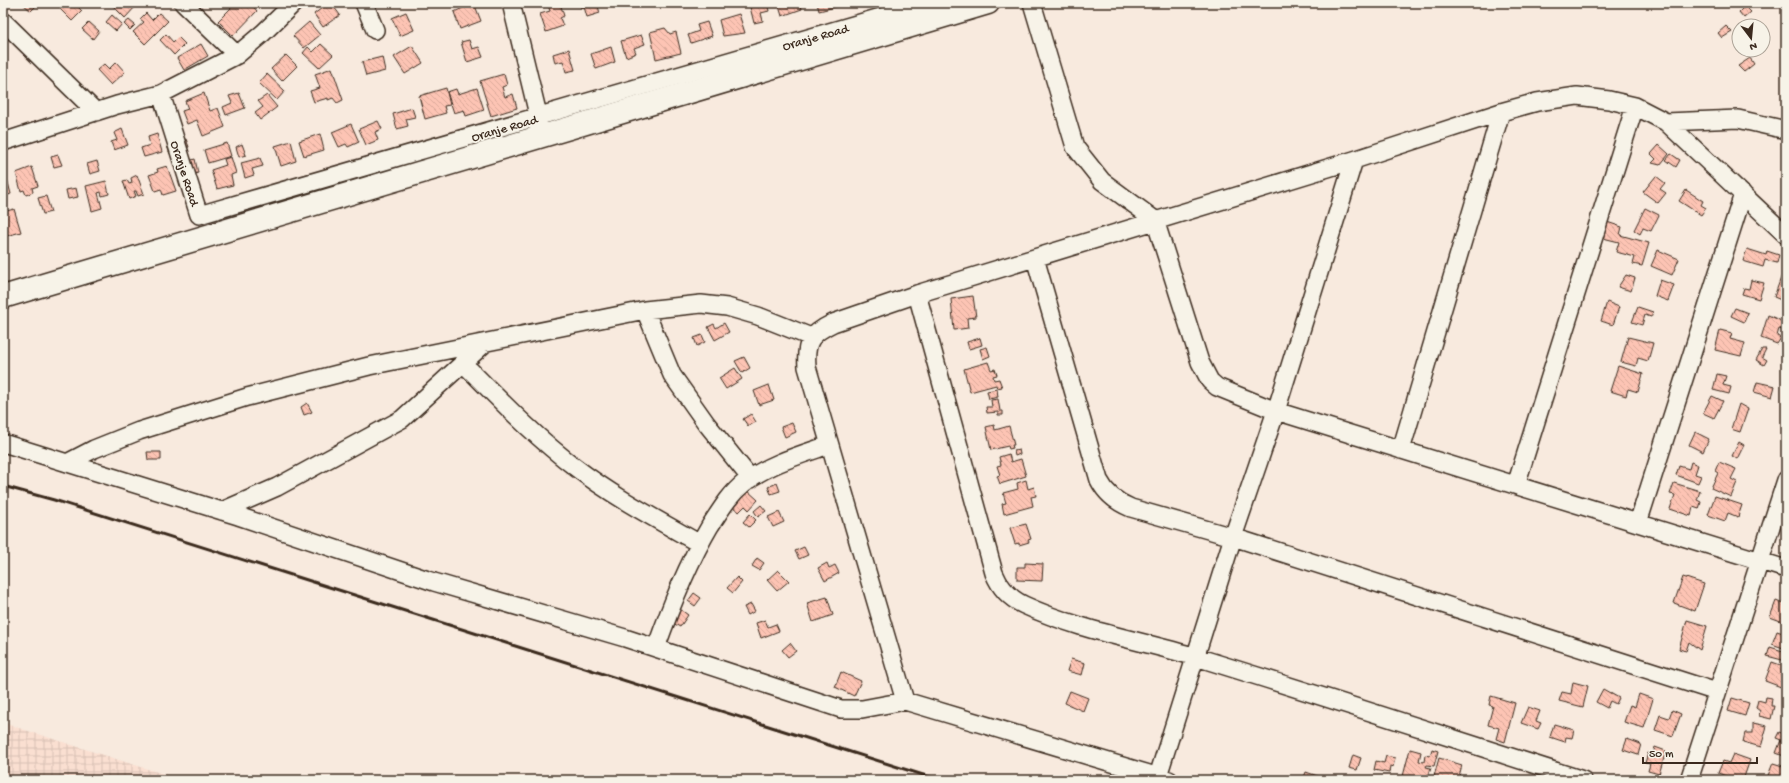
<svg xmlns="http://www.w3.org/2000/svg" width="1789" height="783" viewBox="0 0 1789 783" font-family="'Gochi Hand',sans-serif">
<defs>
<pattern id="industrial-grid" width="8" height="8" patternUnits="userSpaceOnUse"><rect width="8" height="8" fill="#fadfd1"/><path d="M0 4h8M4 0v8" fill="none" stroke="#d7c0b3"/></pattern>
<pattern id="building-back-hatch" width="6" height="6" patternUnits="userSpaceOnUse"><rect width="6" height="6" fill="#fdc4b4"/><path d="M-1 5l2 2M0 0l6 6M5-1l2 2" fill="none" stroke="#daa99a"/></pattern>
</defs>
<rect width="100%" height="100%" fill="#f8eade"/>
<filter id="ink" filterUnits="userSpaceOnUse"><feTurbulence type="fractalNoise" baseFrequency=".025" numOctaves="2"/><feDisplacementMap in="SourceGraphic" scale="8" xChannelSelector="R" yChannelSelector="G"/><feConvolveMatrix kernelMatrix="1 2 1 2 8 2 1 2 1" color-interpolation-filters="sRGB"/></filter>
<g filter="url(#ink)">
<path fill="url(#industrial-grid)" d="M3,723l179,57h-179z"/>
<path fill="url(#building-back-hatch)" stroke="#3b2a1e" d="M22,3h17l-8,8z
M66,3h8l8,8 -10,10 -12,-12z
M110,3h23l3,3 -11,12z
M236,3h14l7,8 -24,25 -15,-15z
M329,3h2l9,12 -17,12 -9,-13z
M474,3l7,18 -21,8 -6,-17z
M554,3h6l4,13 -4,2 3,8 -17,6 -6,-18 10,-3 -2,-6z
M579,3h18l3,10 -13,4 -3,-10 -3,1z
M767,3l2,8 -8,2 2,8 -9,2 -4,-16z
M778,3h22l2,6 -20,7z
M817,3h21l1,3 -20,5z
M1745,6l6,6 -7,6 -5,-6z
M406,12l8,18 -14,6 -8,-18z
M146,13l6,7 7,-7 9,8 -23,23 -12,-12 11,-10 -4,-3z
M739,14l6,19 -22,3 -4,-16z
M112,15l10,9 -6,7 -10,-9z
M129,20l6,5 -5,5 -6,-6z
M89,22l10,9 -6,8 -11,-10z
M309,22l11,13 -16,13 -11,-12z
M707,22l5,14 -21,7 -3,-8 11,-4 -2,-6z
M1763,25l6,7 -4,5 -2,-3z
M1726,26l6,6 -10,6 -4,-5z
M665,28l5,6 6,-2 5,21 -25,6 -6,-27z
M166,34l7,8 5,-5 7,7 -11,11 -14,-15z
M641,35l4,9 -11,4 2,5 -10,4 -5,-16z
M469,40l3,9 7,-2 4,10 -16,5 -6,-20z
M201,44l7,12 -24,14 -7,-12z
M321,44l12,11 -14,13 -16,-15 5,-6 5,5z
M412,46l11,17 -18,11 -11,-17z
M611,47l4,15 -19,7 -5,-15z
M569,49l6,21 -9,2 -3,-11 -8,2 -2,-9z
M286,55l11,11 -15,15 -11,-12z
M382,57l3,14 -19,5 -4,-14z
M1750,58l4,6 -10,8 -6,-6z
M116,62l9,10 -14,13 -14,-15 7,-6 5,5z
M332,68l11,32 -6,3 -4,-5 -5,2v-2l-14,4 -4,-11 10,-3 -5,-14z
M267,74l18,17 -8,9 -18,-17z
M504,74l3,11 -5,2 3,10 8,-3 4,14 -26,8 -11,-35z
M446,88l4,17 -6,1 2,7 -21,6 -6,-23z
M477,88l7,22 -18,6 -2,-6 -10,3 -7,-21 9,-3 2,5z
M204,93l6,18 8,-3 7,19 -22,9 -6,-16 -10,4 -5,-13 6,-2 -3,-8z
M239,93l6,15 -19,7 -3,-8 9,-4 -3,-7z
M267,95l10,12 -17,13 -5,-7 8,-6 -5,-6z
M412,108l3,9 -9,2 2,7 -11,3 -4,-15z
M378,121l4,8 -7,3 3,8 -12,5 -7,-16z
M351,124l8,18 -11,5 -2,-3 -7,3 -7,-15z
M122,129l6,16 -14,5 -3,-8 6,-2 -3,-7z
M157,134l5,18 -18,5 -3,-9 9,-3 -2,-8z
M320,134l4,16 -20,6 -5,-15z
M186,139l3,8 -19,7 -3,-8z
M291,141l5,20 -15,5 -6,-20z
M227,143l4,13 -23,7 -4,-13z
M242,144l4,11 -7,2 -3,-10z
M1659,145l10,9 -9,11 -8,-2 4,-4 -5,-5z
M1671,154l9,6 -4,7 -10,-7z
M58,155l4,10 -8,2 -3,-10z
M231,157l5,16 -5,2 2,10 -16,4 -6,-19 15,-5 -2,-6z
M260,158l3,8 -11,3 2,6 -9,3 -4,-15z
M195,159l3,14 -7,2 -16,-10z
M97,161l3,10 -10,3 -3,-10z
M167,166l9,25 -13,4 -2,-6 -6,2 -6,-16 9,-3 -1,-3z
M32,167l6,19 -6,2 1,4 -7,3 -2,-5 -3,1 -5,-18z
M6,175l5,19 -8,3v-21z
M137,175l7,19 -6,2 -2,-5h-2l2,5 -7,3 -6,-18 4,-1 2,4 3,-1 -1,-5z
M1656,176l9,7 -5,6 6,4 -8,10 -15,-11z
M106,181l3,13 -7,2 -1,-4 -3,1 4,15 -10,3 -6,-25z
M76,188l2,9 -10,2 -2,-9z
M1686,190l17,11 -2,4 5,3 -5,7 -22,-14z
M46,196l5,16 -8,2 -5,-16z
M1645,208l14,7 -8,16 -8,-3 -3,6 -6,-4z
M14,209l7,23 -15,4 -3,-9v-15z
M1604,221l18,6 -2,8 29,8 -7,23 -9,-2 2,-7 -19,-5 3,-10 -20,-5z
M1747,249l19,6 1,-4 12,4 -2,8 -12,-3 -2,7 -20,-6z
M1658,250l21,9 -7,16 -21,-9z
M1783,272l3,1v29l-12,-5z
M1626,275l9,3 -4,13 -13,-4z
M1660,280l14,5 -6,16 -13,-5z
M1751,280l13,3 -5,16 -17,-5 2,-6 5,1z
M973,296l3,21 -9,1 1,10 -14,2 -3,-31z
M1607,302l12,5 -6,18 -12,-4z
M1638,307l15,5 -2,5 -6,-2 -3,10 -10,-3z
M1735,308l13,5 -4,9 -13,-6z
M1768,315l18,8v8l-7,-2 -2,7 4,2 -4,6 -16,-6z
M724,323l5,9 -14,8 -7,-13 6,-3 2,4z
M1720,330l12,3 -2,6 15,4 -4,13 -26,-6z
M702,335l3,7 -8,4 -3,-8z
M1628,337l25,6 -5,18 -10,-3 -2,8 -15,-4z
M980,338l2,7 -13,4 -2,-7z
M987,347l3,9 -7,3 -3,-10z
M1762,349h4l-4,8 5,3 -3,5 -8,-5z
M744,357l6,11 -8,5 -7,-12z
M988,362l3,8 4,-1 2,6 -4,1 1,4 5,-1 3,8 -5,1 -1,-3 -26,7 -6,-23z
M1618,366l25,8 -5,18 -10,-3 -2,7 -16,-5z
M735,368l7,11 -16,10 -7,-11z
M1717,374l9,2 -3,9 8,2 -2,7 -16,-4z
M1757,382l18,4 -3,11 -18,-5z
M769,385l5,15 -15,5 -5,-14z
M997,389l1,8 -9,2 -2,-8z
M1712,396l11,5 -9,17 -11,-5z
M998,399l2,12h3v4h-5v-3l-11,1 -1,-6h6l-1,-7z
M307,403l5,9 -8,3 -3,-8z
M1739,404l9,5 -8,23 -9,-3z
M751,414l5,8 -8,4 -5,-7z
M792,423l4,9 -11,5 -4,-10z
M994,425l1,5 14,-4 5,19h-2l1,3 -4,1 -1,-3 -17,4 -5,-23z
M1695,432l14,7 -6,13 -14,-7z
M1739,442l5,3 -7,14 -5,-3z
M1019,450l1,4 -5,2 -1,-5z
M147,452h14v8h-13z
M1009,454l2,8 10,-3 5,17 -26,8 -3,-8 3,-1 -3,-9 4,-1 -2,-8z
M1691,462l7,3 -3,9 6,2 -3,7 -22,-8 3,-9 10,3z
M1719,462l17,7 -5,10 6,3 -6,15 -20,-9 7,-15 -3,-2z
M1026,480l2,9 6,-2 2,9 -5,1 2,9 -29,8 -2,-10 4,-1 -3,-10 15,-4 -1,-6z
M777,483l3,8 -9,3 -3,-7z
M1674,483l26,8 -3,9 4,2 -2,7 -6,-2 -2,9 -21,-7 5,-14 -5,-1z
M747,490l11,10 -9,10 -4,-4 -6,6 -6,-5z
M1715,496l27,9 -4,12 -10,-4 -3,8 -17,-6z
M761,505l5,6 -8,6 -4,-6z
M779,512l5,10 -11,5 -5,-10z
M750,514l6,6 -7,7 -6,-5z
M1026,524l5,15 -3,1 1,2 -10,3v-2l-4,1 -5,-16z
M804,547l4,8 -9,4 -4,-8z
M757,558l7,5 -5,7 -7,-4z
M827,563l2,5 6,-3 4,8 -14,8 -7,-13z
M1025,563l18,1 -1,17 -25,-1v-13h8z
M778,570l11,11 -12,10 -10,-11z
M737,577l5,5 -9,11 -6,-5z
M1683,577l21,7 -9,27 -21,-8z
M694,593l7,5 -6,8 -7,-5z
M827,597l6,18 -20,7 -6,-19z
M1776,601l10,4v18l-16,-6z
M751,604l4,7 -7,4 -4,-8z
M680,609l8,6 -8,12 -9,-5z
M765,620l3,7 8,-3 3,7 -18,7 -5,-15z
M1687,620l20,6 -7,24 -11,-8 -3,9 -7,-2z
M1777,631l9,3v15l-14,-5z
M790,643l6,8 -8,6 -6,-7z
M1770,647l16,5v9l-19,-5z
M1071,659l14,4 -3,12 -15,-4z
M1772,662l14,5v6l-5,14 -16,-6z
M841,672l20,9 -7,15 -19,-9z
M1573,682l15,4 -5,21 -24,-6 3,-9 9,2z
M1603,689l16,9 -3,6 -6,-3 -3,7 -11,-6z
M1070,691l18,7 -5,13 -18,-8z
M1639,694l14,5 -9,29 -20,-6 6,-17 5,2z
M1491,696l24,7 -10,39 -9,-3 3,-11 -11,-3 5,-19 -4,-1z
M1766,697l6,1 -1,8h3l-3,13 -12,-3 1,-5 -4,-3 2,-8 7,2z
M1732,698l17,5 -4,13 -17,-5z
M1528,707l12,4 -4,10 5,2 -3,6 -17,-6z
M1672,710l9,4 -8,22 -18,-6 5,-15 9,3z
M1753,723l14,3 -6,21 -18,-5 2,-9h8z
M1554,724l20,6 -2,8 -6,-1 -1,5 -15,-5z
M1779,732l7,3 -2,21 -8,-3 5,-13 -5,-2z
M1627,739l14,5 -3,11 -15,-5z
M1655,747l11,4 -7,23 -11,-3 2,-7 -5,-1 3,-10 5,1z
M1410,749l11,3 -2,9 5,1 1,-7 5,1 2,-7 6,2 -4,15 -7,-1 -1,2 5,1 -4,12h-25z
M1733,754l17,6 -7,20h-6l-19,-7 5,-12 6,2z
M1353,755l8,3 -4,12 -8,-2z
M1386,756l9,2 -2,9 -3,-1 -1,7 -15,-3 2,-9 8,2z
M1439,758l23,7 -4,15h-25z
M1773,763l13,4 -2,13 -8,-3 -2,3 -7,-2z
M1306,772l20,7v1h-23z"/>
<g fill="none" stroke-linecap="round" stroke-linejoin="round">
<defs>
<path id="minor" d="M183,3l54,52
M364,3l11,27
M511,3l30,124
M1032,3l43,144 27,34 53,39 45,142 10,19 7,6 59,24 510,158
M3,21l93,91
M161,94l38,121 730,-212
M1666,122l72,-3 48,11
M3,142l114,-37 44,-11 76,-39 26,-22 31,-30
M1035,258l64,222c7,14 17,22 32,28l102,29 484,155
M917,294l77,279c6,15 15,25 30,32 54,25 115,35 172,52 130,40 258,82 387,123
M645,310l27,65 34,48 45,56
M463,363c36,36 72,74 112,104 39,30 83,53 125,77
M3,443l235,73 196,66 191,56 216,71h21l43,-8
M1401,450l100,-338
M67,463l27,-14 45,-18 108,-34 122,-31 276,-56 56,-6 26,3 31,9 53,21
M1516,485l119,-379
M222,511l55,-24 125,-68 83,-76
M1638,523l105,-329
M656,648c15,-42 31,-83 54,-122 10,-15 19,-31 34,-43 24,-19 56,-28 85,-38
M1158,776l75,-239 43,-126 78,-251
M1169,780l-264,-79 -98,-334c-2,-25 3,-33 26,-44l84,-29 437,-134 147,-48 36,-10 40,-6 32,4 26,6 31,16 120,113
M1689,780l97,-300"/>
<path id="tertiary" d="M3,297l985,-294"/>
</defs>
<use href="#minor" stroke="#3b2a1e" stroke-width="20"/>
<use href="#tertiary" stroke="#3b2a1e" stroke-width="25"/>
<use href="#minor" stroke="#f7f3e8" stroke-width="17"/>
<use href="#tertiary" stroke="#f7f3e8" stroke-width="22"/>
<path stroke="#3b2a1e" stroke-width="3" d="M3,486l51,14 885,280"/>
</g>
</g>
<g text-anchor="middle" stroke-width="3.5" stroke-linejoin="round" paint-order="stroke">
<g font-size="13" fill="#3b2a1e" stroke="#f7f3e8">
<text transform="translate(815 36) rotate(-16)" y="5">Oranje Road</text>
<text transform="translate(504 127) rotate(-16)" y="5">Oranje Road</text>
<text transform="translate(186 173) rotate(72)" y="5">Oranje Road</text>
</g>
</g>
<rect width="1789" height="783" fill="none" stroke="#f7f3e8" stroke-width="16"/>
<rect x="8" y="8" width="1773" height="767" fill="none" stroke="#3b2a1e" stroke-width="1.5" filter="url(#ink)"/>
<g transform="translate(1751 38) rotate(164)"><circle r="19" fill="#f7f3e8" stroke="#aca397"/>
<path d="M0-3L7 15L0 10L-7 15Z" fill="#3b2a1e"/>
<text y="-6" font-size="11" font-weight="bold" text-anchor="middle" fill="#3b2a1e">N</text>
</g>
<path d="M1643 757v6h114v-6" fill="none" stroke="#3b2a1e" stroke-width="2"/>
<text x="1649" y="757" font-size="12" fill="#3b2a1e" stroke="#f7f3e8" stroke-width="3" paint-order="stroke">50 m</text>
</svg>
